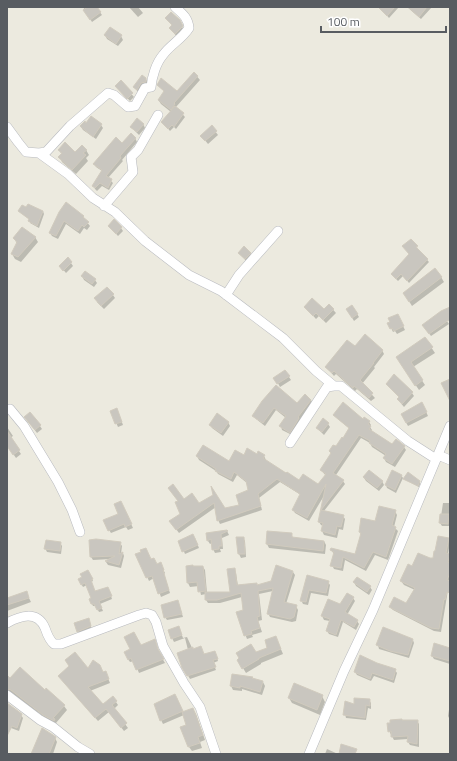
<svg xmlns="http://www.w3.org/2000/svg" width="457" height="761" viewBox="0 0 457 761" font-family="'Titillium Web',sans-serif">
<rect width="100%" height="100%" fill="#eceadf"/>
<path fill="#0003" d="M83,7h13l6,8 -10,7z
M129,7h9l5,6 -5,4z
M385,7h14l-10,11 -7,-8z
M407,7h25l-11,12z
M172,25h9l3,5 -7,7 -7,-9z
M105,35l16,1 2,4 -5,6 -11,-7z
M194,73l6,7 -24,27 9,10 -9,12 -2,-2 -4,4 -6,-7 7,-12 -10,-8 -2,-3 6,-9 -7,-7 19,8z
M146,79l2,4 -9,10 -5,-6z
M121,82l13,15 -4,4 -14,-15z
M86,124l15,1 2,3 -7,11 -13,-9 -2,-3z
M143,124l2,4 -6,7 -8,-8z
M212,127l6,8 -10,9 -4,-5z
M135,138l2,4 -15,18 1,1 -15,17 5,5 -4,7 -7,-4 -5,5 -2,-2 -1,-3 8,-15 -6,-4 -2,-3 28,-20z
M59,150l17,3 10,-3 3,5 -3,3 2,3 -12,13 -14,-12 -2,-5 2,-2z
M67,204l16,13 7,9 -3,4 -3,-2 -4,6 -14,-10 -8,15 -6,-3 -2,-3z
M27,208l16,3 1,3 -5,14 -9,-5v-3l-11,-9z
M109,226l12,2 2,3 -5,5z
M35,237l3,5 -17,20 -6,-3 -3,-5 5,-10 -3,-6z
M411,240l6,7 1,3 11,12 -20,21 -6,-7 -5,5 -4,-4 16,-22z
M239,253h11l2,4 -5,5z
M71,263l2,3 -7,7 -6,-7z
M82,276l13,4 2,3 -3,4 -10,-7z
M441,277l3,5 -32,24 -5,-8z
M113,295l2,3 -11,11 -7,-7z
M329,305l7,8 -10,10 -7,-7 -3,3 -11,-12 19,3z
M352,306l7,11 -5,4 -7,-12z
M450,308v12l-3,1 2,3 -18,12 -6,-8z
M399,318l6,12 -8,4 -2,-3 -2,1 -4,-8z
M425,338l10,15 -22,14 12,18 -6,5 -19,-28z
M355,348l27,2 2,4 -10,13 1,1 -13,16 13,14 -4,3 -14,-12 -2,2 -19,-17 -2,2 -8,-9z
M285,371l6,9 -11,7 -5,-9z
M387,384l25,9 2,3 -10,11 -6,-7 2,-2z
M311,400l2,4 -21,31 -10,-5 -1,-4 5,-8 -10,-8 -11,16 -9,-7 -2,-3 9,-14 34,2z
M422,403l6,13 -20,10 -6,-11z
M117,409l6,16 -5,2 -7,-16z
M335,415l34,7 2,3 -1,2 2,3 -1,2 22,13 11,2 2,3 -11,17 -9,-5 -2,-4 2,-2 -14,-9 -2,-4 -9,-5 -25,37 7,6 2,3 -21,27 19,5 2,3 -2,11 -4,-1 -2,9 -13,-3 -2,-4 1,-5 -2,-1 -2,-3 6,-28 -16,27 -14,-8 -2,-3 8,-15 -21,-13 -21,16 3,12 -42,14 -2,-4 -2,-13 -37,26 -6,-8 8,-11 -2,-12 -10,-14 15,12 15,4 15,-9 10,14 17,-3 8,-15 -2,-8 -10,-8 -4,7 -15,-8 -2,-3 -17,-11 -2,-4 33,6 14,-6 14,-1 6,1 2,4 -1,1 35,20 18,5 8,-10 -5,-6 11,-16 -2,-3 6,-3 7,-8 7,-11 -13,-11z
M27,420l13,6 2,3 -5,4z
M228,422l2,4 -7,10 -11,-8 -2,-3z
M328,424l2,3 -6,8 -7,-7z
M7,427l6,9 -3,2 11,16 -5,4 -9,-13z
M393,471l8,4 2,3 -7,15 -9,-5 -1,-3z
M364,478l18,3 2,4 -5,6 -13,-10z
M404,479l16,3v2l-1,3z
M443,503h6l1,1 -1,22h-7l-2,-3z
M122,505l11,23 -5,2 -2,-3 -15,6 -2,-3 11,-16z
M395,511l2,4 -3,12 4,4 -10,29 -13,-5 -9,16 -21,-11 -2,11 -9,-2 -2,-4 2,-11 -3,-4 25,5 5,-20 -1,-3z
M227,531l2,4 -7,3 1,11h-3l1,3 -6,1 -2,-4 -1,-6 -2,1 -2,-3 -1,-7z
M291,534l2,4 31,3 2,4 -1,9 -56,-6 -2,-4z
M195,538l4,10 -14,6 -5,-12z
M237,538h6l2,3 1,16 -5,1 -2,-4z
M449,539l1,2 -2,14 2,1v22l-9,54 -7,-1 -41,-21 -3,-3 17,-3 8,-14 -11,-5 -3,-4 11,-13 18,-9 4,-1z
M60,543l2,3 -1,8 -14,-2 -2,-4z
M120,543l2,3 -1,8 2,-1 1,3 -3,12 -13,-3 -2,-3 5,-3 -18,1 -2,-3z
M137,555l14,5 6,5 3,-2 5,10 -1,1 6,19 -9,4 -7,-19 -5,3z
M187,567h16l2,3 2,23h24l3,-24 2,4 2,13h19l15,-4 21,-10 2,3 -9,29 10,2 2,4 -2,11 -4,1 -22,-5 -2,-4 5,-22 -14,3 3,26 -4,1 4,11 -10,3 1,2 -6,2 -10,-26 7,-2 -2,-14 -22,6h-12l-2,-3v-6l-5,1 -2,-9 -9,1 -2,-4z
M88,571l5,10 -2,1 4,10 14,-2 3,9 -12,5 3,7 -4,1 -3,-6h-3l-1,-2 -2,-5 3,-1 -6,-13 -4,2 -4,-7 4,-2z
M308,577l20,5 2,3 -2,11 -17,-3 -3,12 -5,-1 -2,-4z
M354,582l16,5 2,3 -3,5 -13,-9z
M26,592l5,10 -24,9v-12z
M353,598l2,3 -8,14 10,6 2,3 -3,6 -13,-8 -5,15 -9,-3 -2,-3 3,-10 -6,-1 -2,-4z
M179,604l4,13 -16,3 -2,-3z
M90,623l2,7 -12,5 -2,-4z
M179,627l4,11 4,-1 6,13 11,5h12l2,6 -5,2 3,7 -26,9 -7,-12 5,-17 -3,-12 -11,4 -2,-4z
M413,640l1,3 -5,15 -30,-9 -1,-4z
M278,642l5,12 -22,9v1l-15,9 -8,-13 30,-12z
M140,646l19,7 6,10 -26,10 -5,-12 -4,1 -2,-3z
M450,648v16l-16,-5 -2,-3z
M377,664l18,6 2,3 -3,10 -20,-7 -3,5 -14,-6 -2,-3z
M88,670l15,3 4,3 3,7 -20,8 13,14 13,-3 2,3 -4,4 14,19 -4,3 -15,-19 -11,9 -36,-41z
M233,675l30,7 2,4 -3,9 -20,-6v2l-9,-1 -2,-4z
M7,676l3,3 35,12 19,15 3,4 -11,13 1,2 -10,-6 -40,-29z
M322,696l3,6 -5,13 -28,-12 -3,-5z
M177,698l6,15 10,-4 3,5 9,26 -5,2 2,6 -10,3 -3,-4 -1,-21 -4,-11 -21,9 -2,-4z
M369,700l2,3v6l-3,-1 -2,12 -20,-2 -1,-4 10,-9z
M450,703v17l-2,-4z
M7,707l14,8 2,3 -4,13 -8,-3 -4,-7z
M402,721h15l2,3v23l-9,-2 -2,-3v-3l-14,1 -5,-9z
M55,738l2,4 -4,12h-21z
M327,749l11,5h-13z"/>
<path fill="#c9c6bf" stroke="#d1cbbe" d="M88,7h9l4,5 -11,8 -7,-10z
M378,7h17l-8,9z
M408,7h19l-8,10z
M171,12l9,8 3,6 -8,8 -6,-6 3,-3 -7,-7z
M110,27l12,8 -6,9 -12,-9z
M194,72l4,4 -24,27 1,1 -4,6 -13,-10 6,-9 -7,-6 4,-7 16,13z
M142,75l4,3v4l-5,1 -4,7 -4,-3z
M121,80l12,13 -6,6 -12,-13z
M175,106l9,7 -10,14 -2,-2 -4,4 -7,-7z
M91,116l11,8 -9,13 -13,-11 5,-5 1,2z
M137,118l7,6 -7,8 -7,-5z
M212,125l5,6 -12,10 -5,-5z
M131,133l5,5 -16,18 1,2 -15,18 6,3 -4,9 -8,-5 -5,5 -3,-2 10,-16 -9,-6 23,-27 6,6z
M65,142l10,10 7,-7 5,5 -4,3 3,2 -14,15 -14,-13 4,-4 -4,-3z
M66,202l18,14 -1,1 6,5 -5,5 -2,-2 -4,6 -14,-10 -8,15 -7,-3 10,-21z
M28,204l15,7 -6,15 -9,-5 1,-2 -11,-8 4,-6 4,2z
M114,219l8,8 -6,7 -8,-8z
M22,227l14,10 -18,20 -7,-3 6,-12 -4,-4z
M411,239l7,7 -2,1 12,12 -21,22 -6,-7 -5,5 -5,-5 18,-20 -7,-8z
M244,246l7,7 -6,6 -7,-6z
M68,257l4,5 -9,9 -4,-5z
M435,268l7,9 -33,25 -6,-9z
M85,271l11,8 -4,5 -11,-8z
M107,287l7,7 -13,12 -7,-8z
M312,298l12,11 5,-5 5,5 -11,11 -7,-7 -3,3 -9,-9z
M352,305l6,9 -6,4 -6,-9z
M450,307v12l-21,15 -7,-9 19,-14z
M398,314l6,12 -10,5 -2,-3 -2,1 -3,-6 3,-1 -2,-4z
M365,334l18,16 -10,13h1l-14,17 13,13 -4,5 -15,-12 -1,2 -19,-17 -2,2 -7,-6 22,-27 8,6z
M425,337l8,10 -22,15 12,18 -8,6 -19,-29z
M285,370l5,6 -13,8 -4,-6z
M394,374l19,18 -11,12 -5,-5 2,-2 -13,-13z
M450,379v22l-9,-18z
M276,385l21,18 8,-9 6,6 -13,17 1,1 -9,15 -11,-7 7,-10 -12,-8 -11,15 -11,-7 10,-15z
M343,402l20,17 1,-2 6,4 -2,3 3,2 -2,3 23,15 4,-5 9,7 -13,18 -9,-6 3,-4 -17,-11 1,-2 -11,-6 -26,38 11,7 -23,30 23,5 -3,12 -4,-1 -2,9 -14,-4 2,-8 -5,-1 8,-38 -19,34 -15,-8 8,-16 -23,-15 -19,15 3,12 -44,15 -3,-18 -38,27 -7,-9 11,-7 -5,-12 3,-1 -10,-13 5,-4 11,15 8,-6 7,10 14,-8 -2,-9 14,22 14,-3 -3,-10 12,-5 -2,-9 -12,-9 -3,7 -16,-8 1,-2 -20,-13 7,-11 26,16 6,-11 9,5 3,-7 10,6 1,-3 7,4 -2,3 23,15 1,-1 12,8 4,-6 15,10 8,-10 -6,-4 11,-17 -2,-2 4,-6 3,1 6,-9 1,1 6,-10 -16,-13z
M422,402l5,10 -21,11 -5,-9z
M117,408l5,14 -7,2 -5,-13z
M30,412l11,13 -6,5 -11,-13z
M217,413l12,9 -8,11 -12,-8z
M323,418l6,5 -7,9 -6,-4z
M7,431l13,19 -7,5 -6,-9z
M369,470l14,11 -6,7 -14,-11z
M392,470l10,5 -7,15 -10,-5z
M408,472l12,9 -2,5 -15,-7z
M121,501l11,23 -7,3 -1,-3 -16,7 -5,-11 15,-6 -4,-10z
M379,506l17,4 -4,15 4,2 -10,30 -13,-5 -9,16 -21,-11 -2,11 -11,-2 4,-14 -4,-2 1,-2 24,6 6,-21 -2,-1 2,-14 14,3z
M440,514h9l-1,10 -9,-1z
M227,530l1,1 -7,3 1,12h-3v3l-7,1 -1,-11 -4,2 -1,-8z
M267,531l25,2v4l32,4 -1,10 -57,-7z
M193,534l5,11 -16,7 -4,-11z
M438,536l11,2 -3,15 4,1 -2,8 2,1v10l-3,7 3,1v12l-3,-1 -2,8 -1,-1 -5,30 -8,-1 -42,-21 5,-10 12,6 9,-15 -15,-7 8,-17 4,2 6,-13 12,5h3l1,-7h1z
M236,537h8l1,17h-7z
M96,539l25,3 -2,12 4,-2 -4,13 -14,-4 10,-5 -25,1 -1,-17z
M46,540l15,2 -1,9 -16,-2z
M146,548l5,11 3,-1 3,6 4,-2 3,8h-1l6,20 -11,4 -6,-18 -6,2 -11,-24 6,-2 -1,-2z
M193,565v1h10l3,25 -8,1 -1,-10 -10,1 -1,-17z
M276,565l17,6 -9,31 13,3 -3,12 -4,2 -23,-5 6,-26 -15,3 2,25 -3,1 3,11 -9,3 1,3 -8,2 -8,-24 7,-2 -2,-17 -24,7h-12v-8h25l-3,-23 8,-1 2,17 20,-2v2l14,-4z
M88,570l5,9 -2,1 4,11 13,-4 4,9 -13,5 3,7 -5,2 -3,-6h-3l-2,-5 2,-1 -6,-15 -4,2 -3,-6 4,-2 -2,-3z
M307,575l22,6 -3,12 -17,-3 -3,12 -6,-1z
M357,577l14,9 -4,6 -14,-10z
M27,591l2,7 -22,7v-7z
M347,593l7,4 -9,15 13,8 -4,7 -13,-7 -5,15 -10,-4 4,-12 -9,-3 7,-17 12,5z
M178,600l4,14 -18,4 -3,-13z
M89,618l2,8 -14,6 -3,-9z
M179,626l3,9 -11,4 -3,-9z
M383,627l30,12 -5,16 -18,-4 -14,-6z
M134,632l7,13 14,-6 3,10 6,10 -28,11 -5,-12 -3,2 -4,-8 6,-3 -6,-12z
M276,636l5,13 -22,9v1l-17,10 -5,-9 2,-2 -3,-5 15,-9 5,8 11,-4 -2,-8z
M434,643l16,5v13l-19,-5z
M201,646l3,8 11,-3 3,8 -5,1 3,7 -29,9 -5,-8 -5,-15 16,-6v2z
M75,652l13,16 5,-8 7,5 3,7 3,-1 3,8 -21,8 15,17 10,-8 4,5 -5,4 15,18 -6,5 -15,-19 -11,9 -37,-42 11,-10 -4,-6z
M360,655l17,8 19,6 -3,11 -21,-7 -2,6 -16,-7z
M20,667l25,23 1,-2 19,17 -12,13 2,1 -1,2 -11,-6 -32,-25 -4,-1v-14l3,3z
M232,674l21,3 -1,1 11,3 -3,11 -20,-6v2l-10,-2z
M294,683l29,12 -6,15 -29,-12z
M175,694l8,17 -23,10 -6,-17z
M354,698l16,1v7l-4,-1 -1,13 -22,-3 2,-14 9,3z
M7,703l15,11 -5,14 -5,-2 -5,10z
M193,708l10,27 -5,2 2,6 -12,4 -8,-20 6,-2 -4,-13z
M402,719v1h16l-1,24 -10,-2 1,-6 -17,1v-6l-3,1 -1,-9h3v-3z
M42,728l14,9 -7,17h-18z
M341,744l16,5 -2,5h-16z"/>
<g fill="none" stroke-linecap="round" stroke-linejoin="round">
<defs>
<path id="street" d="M7,127l11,15 8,10 13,1 7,-1 24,-26 38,-33 6,2 14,12 7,-1 10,-18 6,-1c1,-10 5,-24 12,-32 7,-10 19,-16 26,-27 -1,-10 -6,-14 -14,-21
M39,153l29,21 25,24 22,14 30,29 44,34 32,16 62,47 33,33 18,15
M104,206l29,-34 -2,-15 7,-7 20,-35
M226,295l13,-20 39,-44
M10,409l14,17 34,56 14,28 8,22
M290,443l37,-56 7,-1h7l67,55 28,18
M438,455l12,5
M7,623c13,-7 30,-13 38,5 2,6 4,12 9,16h7l78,-29 7,-2 6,2 4,7 7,24 21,37 16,24 16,47
M7,695l33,25 13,7 25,20 12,7
M309,754l35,-83 29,-61 77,-184"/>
</defs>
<use href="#street" stroke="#b8babf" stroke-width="10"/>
<use href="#street" stroke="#fff" stroke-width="9"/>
</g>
<rect width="457" height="761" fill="none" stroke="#585c61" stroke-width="16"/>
<path d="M321 26v6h125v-6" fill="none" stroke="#585c61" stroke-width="2"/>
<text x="327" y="26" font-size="12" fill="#585c61" stroke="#ffffff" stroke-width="3" paint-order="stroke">100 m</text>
</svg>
